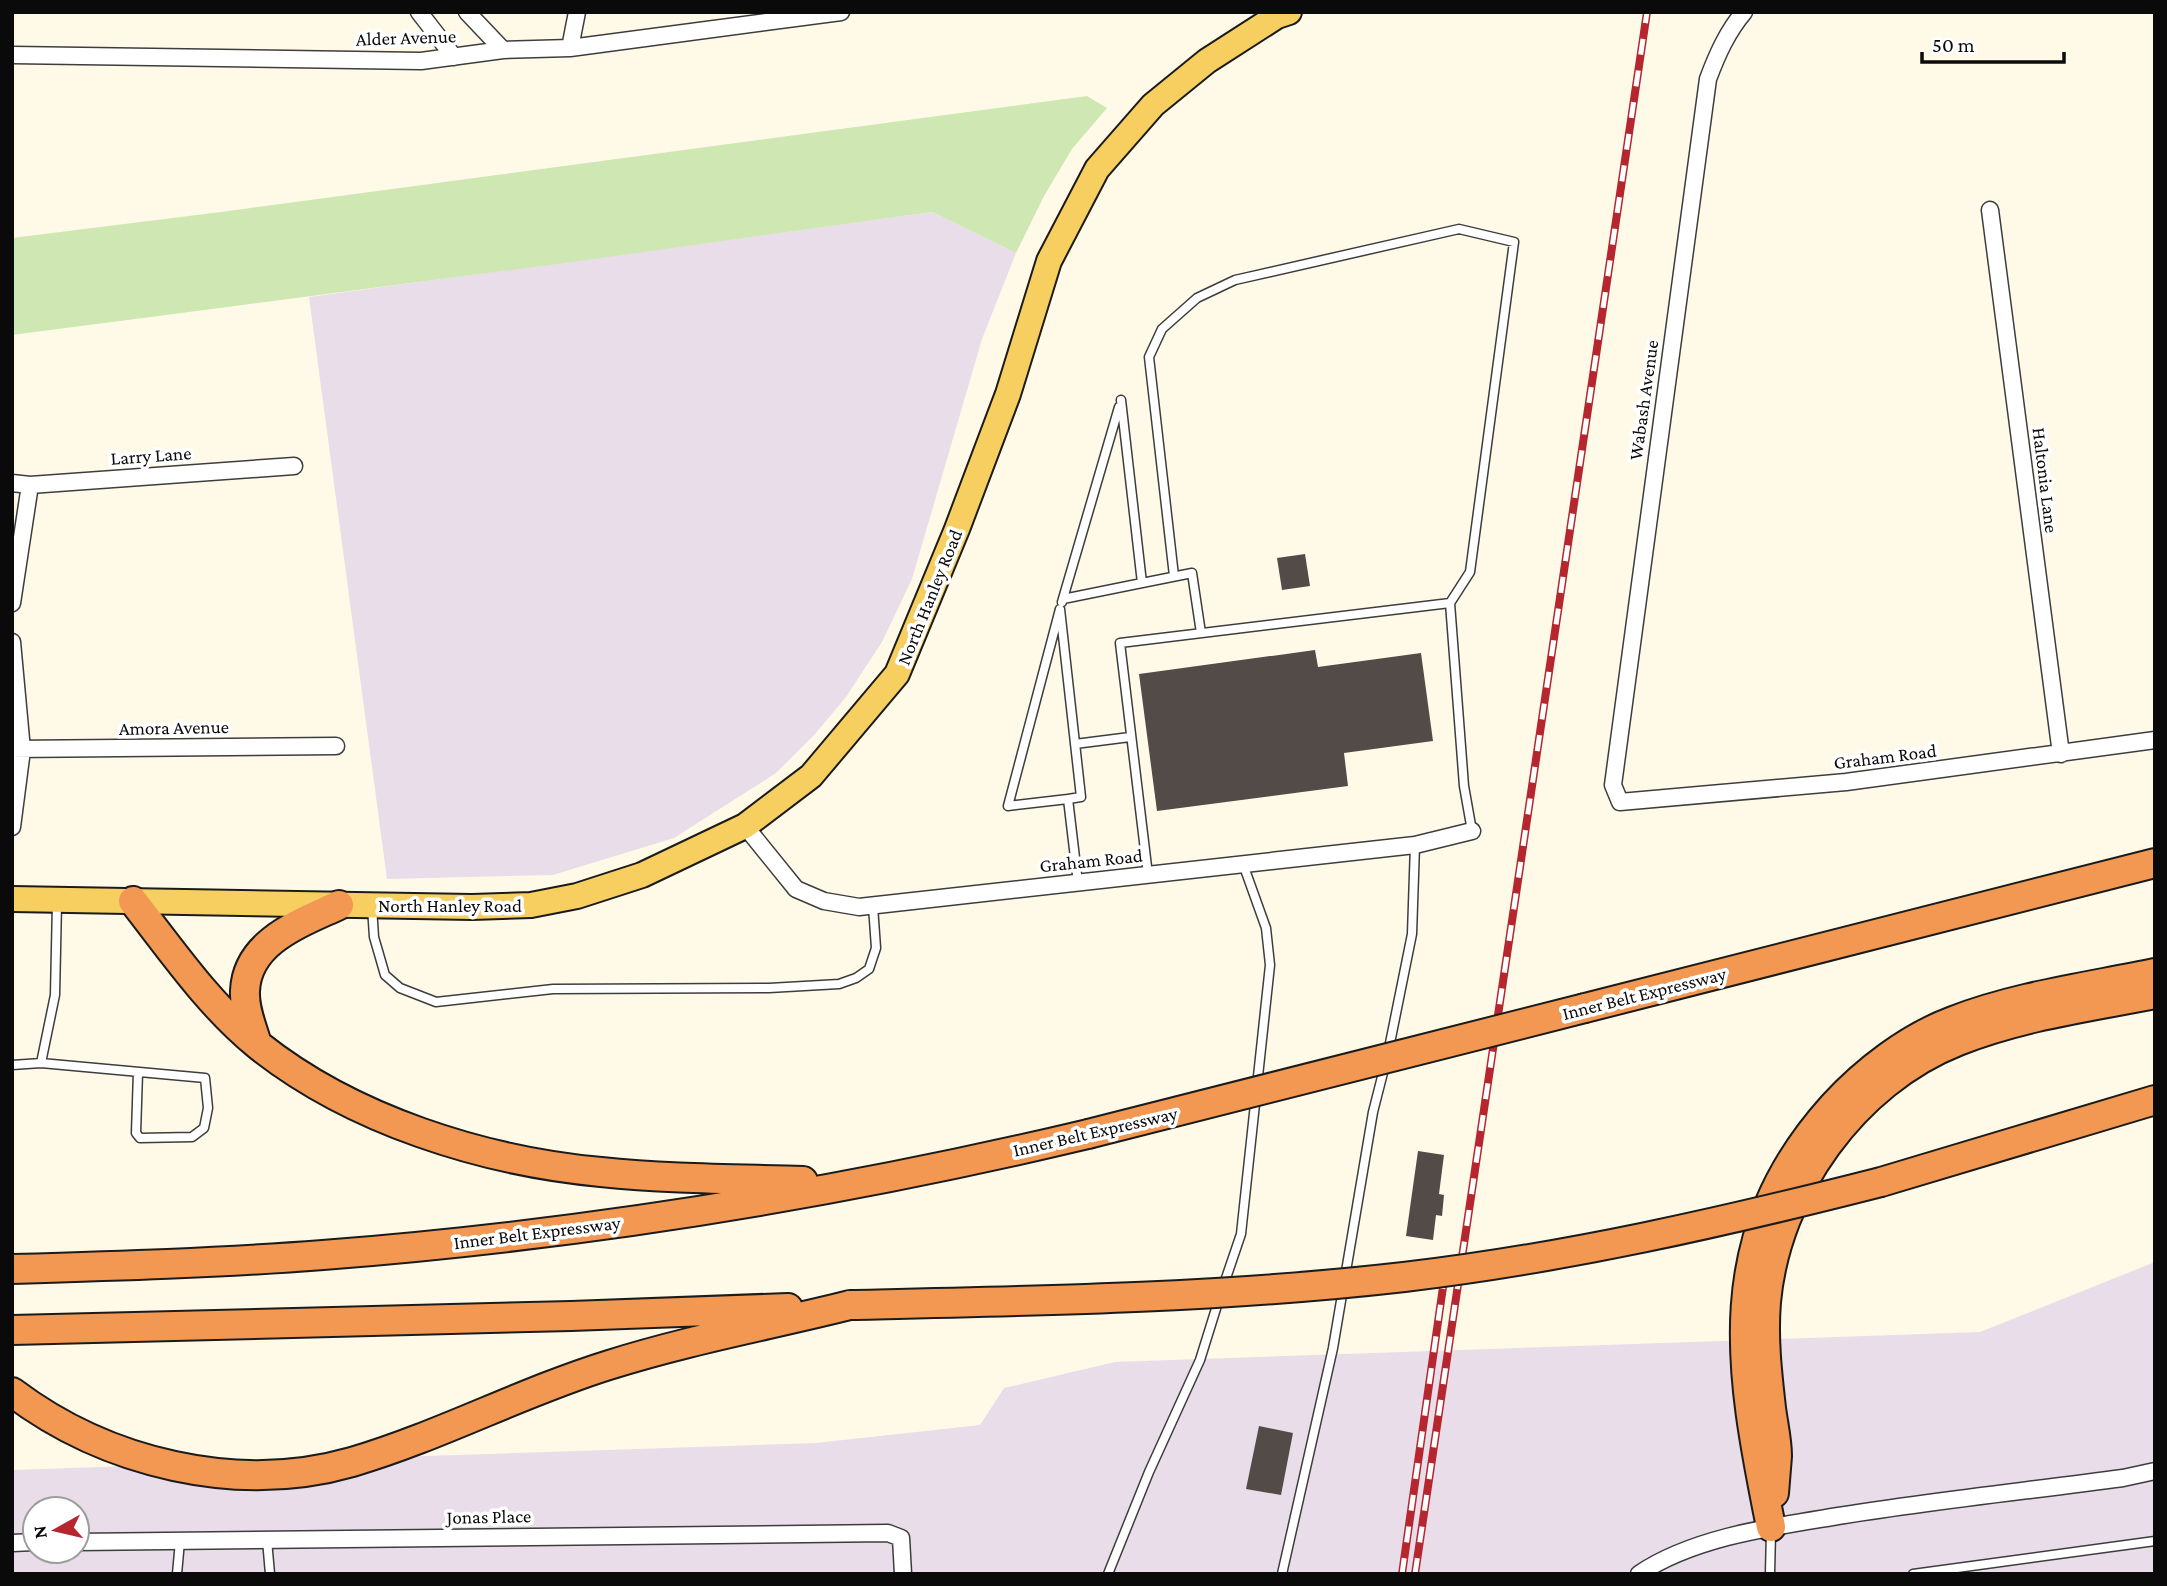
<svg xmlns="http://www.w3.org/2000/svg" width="2167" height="1586" viewBox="0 0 2167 1586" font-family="'Crimson Pro',serif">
<rect width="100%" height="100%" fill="#fffae7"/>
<path fill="#e8dde9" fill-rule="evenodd" d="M932,212l84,41 -34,86 -70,240 -30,63 -36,55 -31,37 -39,39 -102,65 -121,37 -166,4 -78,-582z
M2155,1262v312h-2143v-104l804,-27 164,-18 24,-37 111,-26 865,-30zM35,1509h42v42h-42z"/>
<path fill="#cfe7b3" d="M1087,96l20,12 -35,41 -28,47 -28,57 -84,-41 -375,52 -545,71v-97l209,-26z"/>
<path fill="#524b47" d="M1305,554l5,32 -28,4 -5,-32z
M1315,650l3,17 103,-14 12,88 -89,12 4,33 -191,25 -18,-137z
M1418,1151l26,4 -5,39 5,1 -2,21 -6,-1 -3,25 -27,-4z
M1259,1426l34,7 -12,62 -35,-6z"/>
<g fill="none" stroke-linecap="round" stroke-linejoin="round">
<defs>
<path id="lane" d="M1174,576l-25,-219 13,-28 35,-31 38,-18 224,-51 55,13 -44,330 -20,31
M1142,583l50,-10 9,60
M1063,599l79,-16 -21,-183
M1062,602l57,-195
M1075,744l55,-7
M1068,799l-60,7 52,-197 21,188 -13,2 10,84
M1148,875l-28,-232 330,-40 14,183 8,45
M372,907l2,30 11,38 15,13 36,14 117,-13 216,-1 70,-4 17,-6 13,-9 7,-21 -3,-42
M1388,1053l24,-119 3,-89
M41,1063l164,15 3,30 -4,20 -12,9 -52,1 -4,-5 2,-61
M12,1065l29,-2 14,-68 2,-92
M1223,1287l18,-53 29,-269 -4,-37 -23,-64
M267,1540l3,34
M177,1574l3,-33
M1108,1574l41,-102 51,-112 19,-61
M1282,1574l51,-226 40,-236 12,-47
M1770,1574l1,-43
M1913,1574l242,-33"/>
<path id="street" d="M419,12l35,45
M467,12l36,38
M1744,12c-17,20 -27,43 -36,67l-95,706 7,17 226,-20 309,-42
M570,48l7,-36
M12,55l409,6 82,-11 67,-2 271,-36
M1990,210l71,544
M12,483l18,2 264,-19
M12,603l18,-118
M12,642l10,108 -10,77
M12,749l324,-3
M745,826l51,63 28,12 35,6 556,-62 57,-14
M77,1542l811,-9 13,5 2,36
M12,1543l23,-1
M1639,1574c53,-36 131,-47 193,-57 97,-16 194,-26 291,-39l32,-7"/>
<path id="primary" d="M12,899l460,8 59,-2 46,-9 65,-21 103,-49 66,-50 86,-102 60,-145 51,-135 41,-133 48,-92 56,-64 54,-44 70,-45 12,-4"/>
<path id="highway" d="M133,901c39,50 76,104 125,144 94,75 225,116 343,127 67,7 135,7 202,9
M1585,1008l570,-145
M257,1044c-5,-17 -13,-35 -12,-53 2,-50 56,-68 94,-86
M1881,1182l274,-82
M12,1269c104,-3 207,-6 311,-14 258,-20 513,-61 765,-121
M12,1330l559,-14 217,-8
M12,1392c94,71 225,103 340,70 88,-26 170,-70 257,-97 79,-25 161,-40 241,-60
M1774,1493c1,-12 2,-25 3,-37 0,-16 -4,-32 -6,-48 -4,-35 -8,-70 -5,-106 10,-111 88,-220 192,-261 63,-25 131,-34 197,-47
M1771,1527c-32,-158 -56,-290 62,-421 32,-35 75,-68 120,-85 64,-25 135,-34 202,-48"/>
</defs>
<use href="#lane" stroke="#3d3d3d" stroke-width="11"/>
<use href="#street" stroke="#3d3d3d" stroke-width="19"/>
<use href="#primary" stroke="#1b1b1b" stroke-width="28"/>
<use href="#highway" stroke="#1b1b1b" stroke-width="32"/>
<use href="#lane" stroke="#fff" stroke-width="8"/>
<use href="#street" stroke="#fff" stroke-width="16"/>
<use href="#primary" stroke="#f6cf60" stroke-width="24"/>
<use href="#highway" stroke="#f29852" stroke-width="28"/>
<defs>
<path id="rail" d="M1402,1574l41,-287
M1415,1574l232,-1562"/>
</defs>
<use href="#rail" stroke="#b6262f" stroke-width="8"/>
<use href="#rail" stroke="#fff" stroke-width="5" stroke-dasharray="16" stroke-linecap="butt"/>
<defs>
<path id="highway-bridge" d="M1088,1134l497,-126
M850,1305c186,-4 370,-7 554,-28 162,-19 320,-55 477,-95"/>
</defs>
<use href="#highway-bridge" stroke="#1b1b1b" stroke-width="32" stroke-linecap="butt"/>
<use href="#highway-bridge" stroke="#f29852" stroke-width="28"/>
</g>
<g text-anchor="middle" stroke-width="7" stroke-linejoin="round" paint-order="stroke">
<g font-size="19" fill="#0a0a0a" stroke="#fff">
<text transform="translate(406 37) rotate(-2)" y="7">Alder Avenue</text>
<text transform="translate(1643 400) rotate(-82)" y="7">Wabash Avenue</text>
<text transform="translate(151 455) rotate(-4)" y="7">Larry Lane</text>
<text transform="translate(2046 480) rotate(83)" y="7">Haltonia Lane</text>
<text transform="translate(929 597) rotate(-68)" y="7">North Hanley Road</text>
<text transform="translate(174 727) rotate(-1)" y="7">Amora Avenue</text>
<text transform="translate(1885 756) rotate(-7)" y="7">Graham Road</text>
<text transform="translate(1091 860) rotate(-6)" y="7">Graham Road</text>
<text x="450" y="912">North Hanley Road</text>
<text transform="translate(1644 993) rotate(-14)" y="7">Inner Belt Expressway</text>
<text transform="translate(1095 1131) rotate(-13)" y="7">Inner Belt Expressway</text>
<text transform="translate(537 1232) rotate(-7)" y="7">Inner Belt Expressway</text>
<text transform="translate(489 1516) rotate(-1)" y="7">Jonas Place</text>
</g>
</g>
<rect width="2167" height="1586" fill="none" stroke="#0a0a0a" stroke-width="28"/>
<g transform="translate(56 1530) rotate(262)"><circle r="33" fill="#ffffff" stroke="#9d9d9d" stroke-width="2"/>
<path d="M0-5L12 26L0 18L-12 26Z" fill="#b6262f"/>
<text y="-10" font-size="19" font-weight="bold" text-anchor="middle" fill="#0a0a0a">N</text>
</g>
<path d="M1922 52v10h142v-10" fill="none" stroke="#0a0a0a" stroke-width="3.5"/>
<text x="1932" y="52" font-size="21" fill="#0a0a0a" stroke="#ffffff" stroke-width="5" paint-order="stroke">50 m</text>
</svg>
